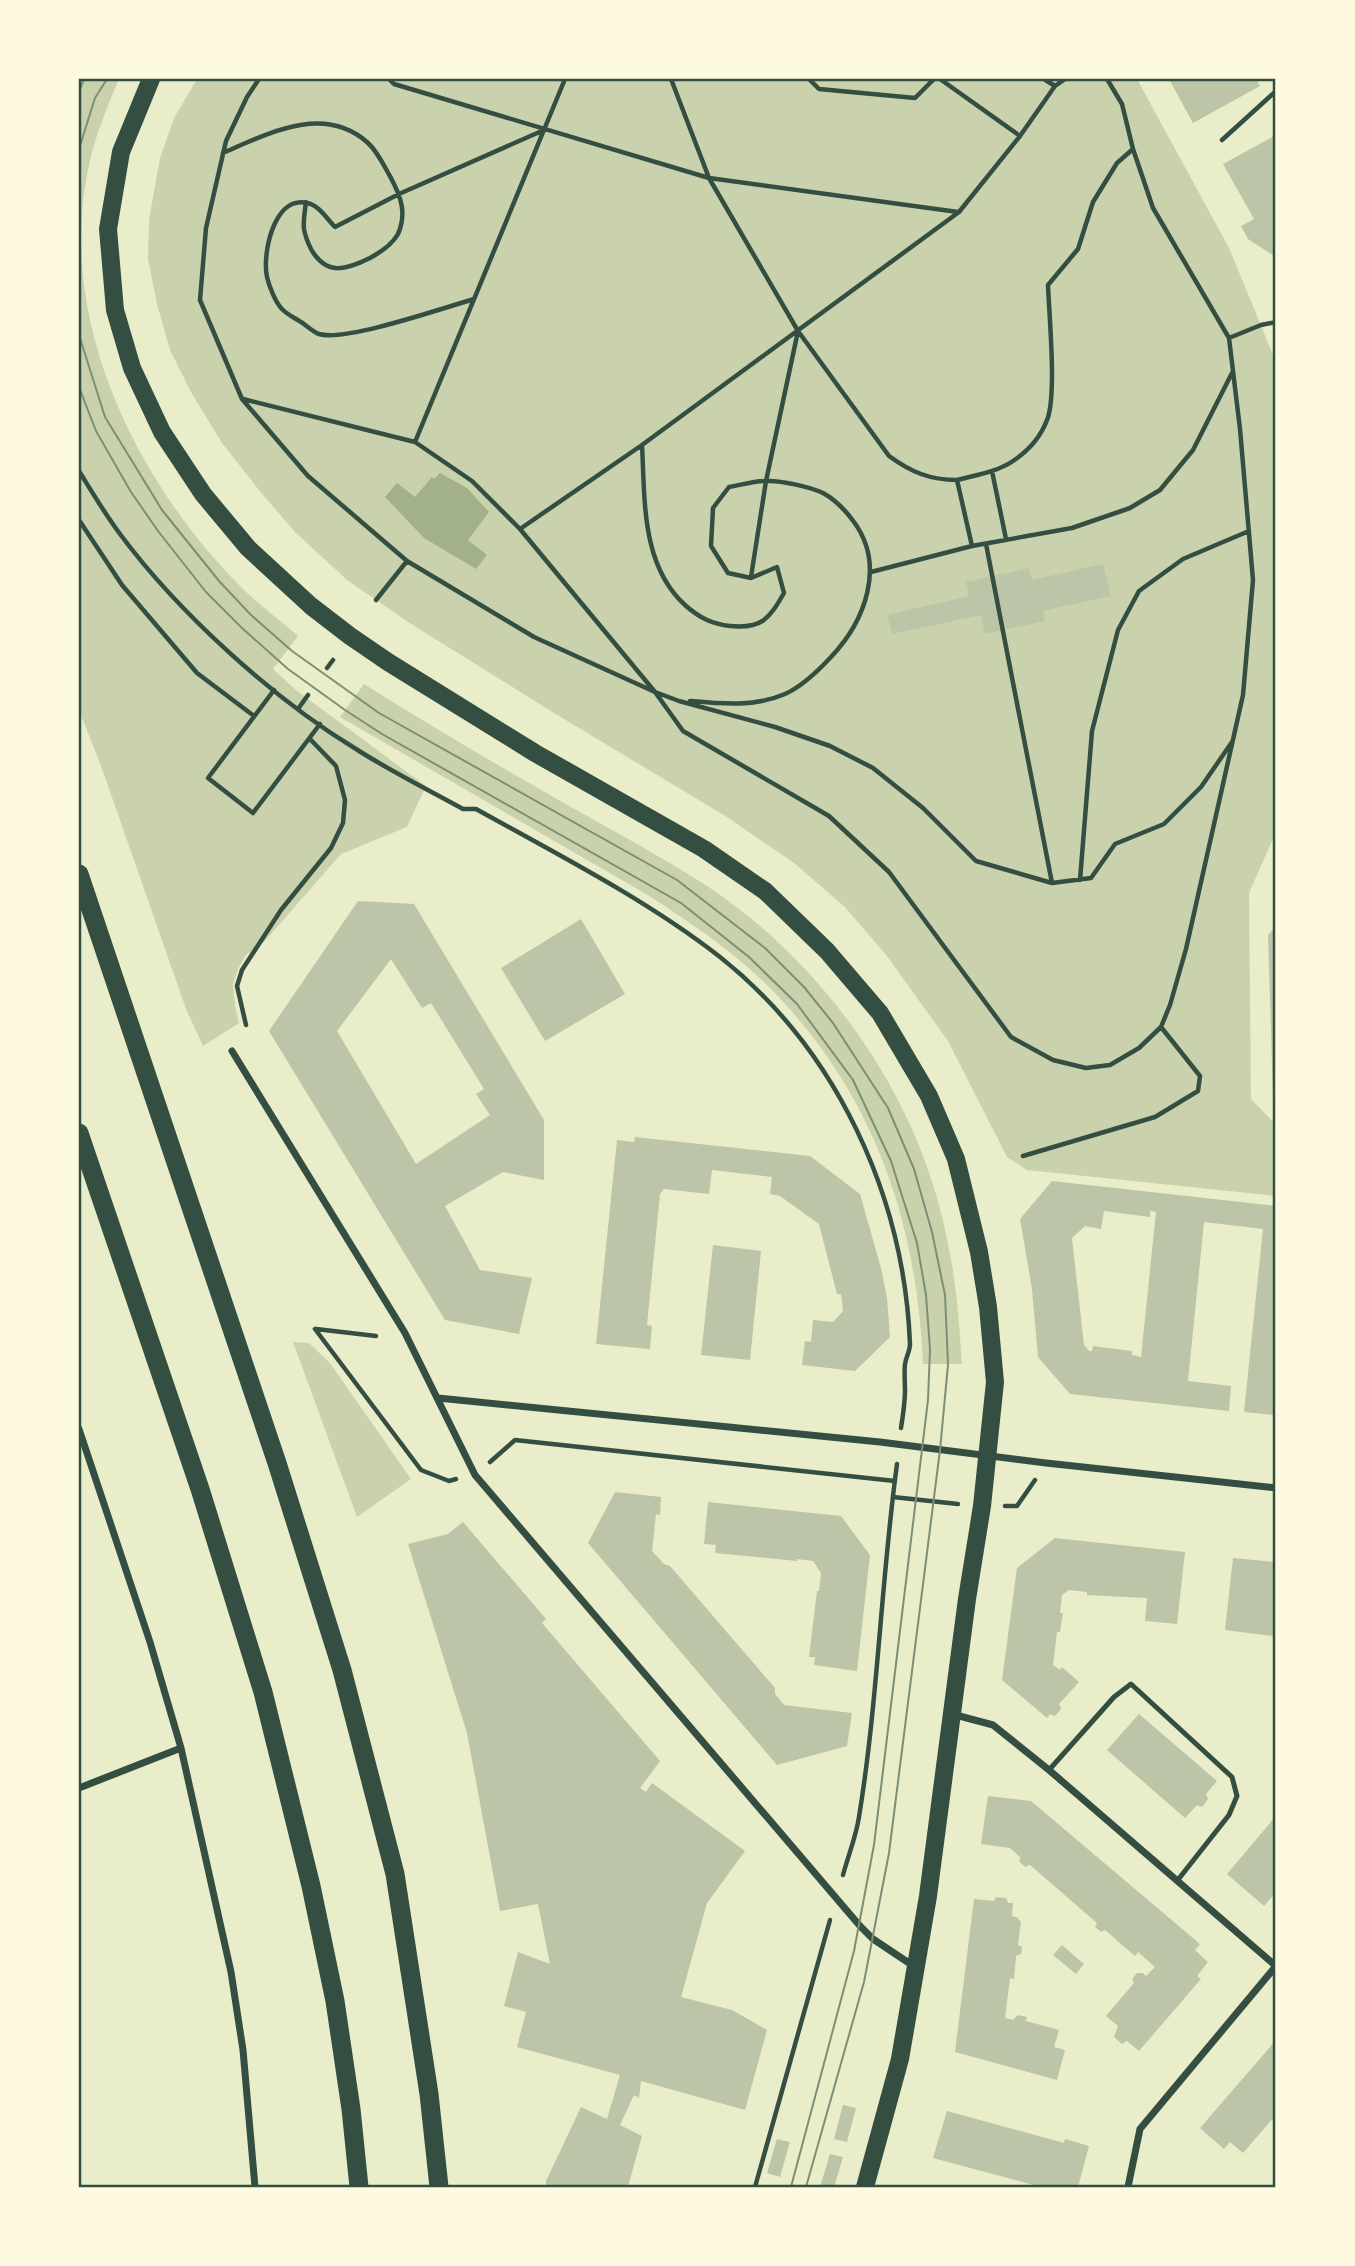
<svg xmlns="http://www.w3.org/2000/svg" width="1355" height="2266" viewBox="0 0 1355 2266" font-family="'IBM Plex Sans',sans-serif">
<rect width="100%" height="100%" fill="#e9edc9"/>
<path fill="#cad2ad" d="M79,79h40c-13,31 -26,62 -32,96 -29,149 51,309 155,413 17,17 38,32 56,48l-25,33 23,21 130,96 -19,41 -66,27 -77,88 -18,13 -7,12 -6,17 2,22 4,17 -36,23 -17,-37 -86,-246 -21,-53z
M197,79h940l92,169 47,114v470l-27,61 2,206 25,26v71l-249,-26 -20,-13 -59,-116 -61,-85 -42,-49 -51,-44 -67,-46 -173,-104 -146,-91 -61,-42 -52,-48 -33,-38 -40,-51 -31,-51 -21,-42 -13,-46 -9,-45 1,-39 11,-62 14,-40z
M364,684c73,46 147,89 223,132 54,31 112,60 161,100 102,83 178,203 201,333 8,38 10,76 13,115h-39c-6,-142 -49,-269 -150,-373 -37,-38 -82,-68 -127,-97l-306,-177z
M293,1342l16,1 21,20 81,116 -54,38z"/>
<path fill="#a3b18a" d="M440,473l27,15 22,24 -21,28 19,15 -11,14 -52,-31 -39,-41 12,-14 18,14 17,-20 2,2z"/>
<path fill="#bcc5a7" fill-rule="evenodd" d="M1169,79h87l4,7 -67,37z
M1276,135v122l-28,-18 -7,-13 13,-7 -31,-55z
M1103,564l8,32 -68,15 2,10 -60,13 -4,-19 -89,19 -5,-19 82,-19 -3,-14 63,-14 3,12z
M358,901l56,3 130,216v60l-41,-8 -58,34 35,64 52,8 -13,56 -74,-14 -176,-289zM391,959l31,49 9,-5 53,86 -8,5 14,21 -74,49 -79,-133z
M581,919l44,75 -80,47 -44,-73z
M1276,926v176l-3,-4 -5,-163z
M635,1137l175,19 50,38 21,74 6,30 3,39 -35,34 -53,-6 3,-24 6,1 2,-22 20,2 10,-11 -2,-17h-4l-18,-70 -39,-28 -10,-2 2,-17 -60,-7 -3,24 -45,-5 -4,5 -13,131 5,1 -2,23 -54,-5 21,-204 17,2z
M1052,1181l224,25v209l-32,-3 19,-183 -59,-7 -16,159 43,5 -2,25 -159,-17 -32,-37 -6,-68 -12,-70zM1104,1211l46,6v-6l6,1 -15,145 -9,-2v-4l-39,-5 -1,5h-3l-5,-6 -12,-107 13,-12 16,3z
M713,1245l48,6 -11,109 -49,-5z
M615,1492l46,5 -1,18 -4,-1 -4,37 12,13 6,2 105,122v6l9,11 68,8 -5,33 -70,19 -189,-222z
M708,1502l133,14 29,39 -13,116 -43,-6 1,-8h-6l8,-66h2l2,-18 -8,-12 -16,-2v2l-82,-8 1,-8 -12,-1z
M463,1522l83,97 -4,4 118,138 -20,27 6,4 6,-9 93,68 -38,52 -26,94 51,13 35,20 -22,80 -104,-29 -2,17 -5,-3 -14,30 22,11 -14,51h-82v-6l35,-74 26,12 13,-44 -103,-28 9,-35 -22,-6 14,-54 32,12 -12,-60 -38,7 -33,-178 -59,-189 40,-10z
M1055,1538l130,14 -8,72 -32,-3 2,-23 -60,-3v-3l-18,-2 -7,5 -2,18h3l-3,19h-3l-4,33 7,5 2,-3 17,15 -20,22 2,5 -6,7 -5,-2 -3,4 -45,-38 15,-112z
M1233,1558l43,4v56l-3,18 -48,-6z
M1139,1714l78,67 -11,13 2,5 -6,8 -5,-2 -12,13 -78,-68z
M988,1796l43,5 169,143 -5,6 13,12 -11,14 4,3 -62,72 -12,-10 -5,3 -8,-7 4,-11 -12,-10 28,-33 -2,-4 5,-6h6l3,3 9,-9 -17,-15 -3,4 -30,-26 -4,2 -6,-5 2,-4 -67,-58 -5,2 -6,-6 2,-3 -11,-10 -29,-4z
M1276,1816v76l-12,14 -37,-32z
M996,1897l10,1 2,5h5l-1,13 7,2 -1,2 3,1 -3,24 4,2 -1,7 -5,2 -2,23 -4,-1 -5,40 8,2 5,-5 9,2 -1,4 33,9 -5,17 11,3 -8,30 -102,-28 19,-153 20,2z
M1062,1945l22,19 -8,10 -23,-19z
M1276,2040v75l-33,38 -13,-11 -6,7 -24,-21z
M843,2105l13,3 -9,34 -13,-3z
M947,2111l117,32 1,-4 24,7 -11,41h-37l-108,-29z
M777,2139l13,3 -10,35 -13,-4z
M830,2154l13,3 -9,30h-14z"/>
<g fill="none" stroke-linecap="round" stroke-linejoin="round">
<path stroke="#344e41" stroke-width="4.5" d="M259,79l-12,18 -21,44 -20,87 -6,72 42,99 66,77 99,85 127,76 121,55 28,39 146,85 60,56 122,165 42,23 33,8 24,-3 29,-17 22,-21 9,-22 16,-56 57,-254 10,-115 -13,-151 -11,-91 -76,-130 -20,-59 -11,-45 -15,-25
M389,79l5,5 315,94 249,34
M671,79l38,99 89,153 91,125c22,16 41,24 68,24l15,66
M809,79l10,10 96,9 19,-19
M940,79l80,57
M1044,79l11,7
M1222,140l54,-49
M223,153c44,-19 101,-50 145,-10 10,9 16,23 23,35 10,19 16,35 7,56 -6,11 -17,18 -28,24 -24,12 -44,18 -59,-9 -3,-6 -6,-14 -7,-20 -1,-9 1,-18 2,-27
M474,299c-31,9 -129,43 -155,35 -6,-2 -13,-9 -18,-12 -6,-4 -13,-7 -18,-12 -7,-6 -14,-24 -16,-33 -5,-23 7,-82 40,-74 12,2 20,16 28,24l64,-33 145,-64
M1229,338l32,-13 15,-3
M243,399l172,43 57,39 48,48 135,163 24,9 96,26 55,19 43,22 50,40 53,53 76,22 39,-5 24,-34 49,-20 37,-37 31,-45
M415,442l150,-363
M642,445c3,55 -1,121 44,161 14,12 26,18 44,20 32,3 39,-7 54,-33l-7,-26 -26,11 -23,-5 -17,-27 2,-38 16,-21c12,-2 25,-6 37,-6 14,-1 44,6 57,12 13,7 23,18 31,29 32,44 11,99 -23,135 -13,14 -28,29 -46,37 -30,13 -62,10 -95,7
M79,471c13,21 26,43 41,63 58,78 152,164 236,215 34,22 71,40 107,60h13c81,45 171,91 244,148 117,93 184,239 190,387 0,7 -4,13 -5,20 -1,9 0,18 0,27 0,12 -2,24 -4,37
M992,471l14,68
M957,480c19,-5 40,-8 56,-19 15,-10 28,-25 34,-41 10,-24 2,-106 1,-135l30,-36 15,-47 24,-39 16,-14
M79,520l43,65 75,88 57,43
M520,529l122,-84 317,-233 61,-76 35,-50 10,-7
M986,544l66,339
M871,572l101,-26 100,-18 58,-20 30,-18 33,-40 39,-77
M751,577l15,-96 32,-150
M376,600l31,-39
M327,668l6,-8
M274,690l-66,88 45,35 67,-89
M298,709l10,-14
M1080,880l12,-149 26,-101 21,-39 44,-32 66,-28
M246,1025l-9,-39 5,-16 39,-60 50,-62 12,-25 2,-23 -9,-34 -26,-27
M1023,1156l132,-39 43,-26 2,-15 -39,-49
M315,1329l106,141 28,11 7,-2
M316,1329l60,7
M490,1462l25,-22 380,41
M893,1497l65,7
M1005,1506h12l18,-26
M843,1875c5,-19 13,-38 16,-58 19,-117 22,-236 38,-353
M755,2187l75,-267"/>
<path stroke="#344e41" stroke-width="5" d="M1049,1770l65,-73 17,-13 101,93 5,19 -8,19 -52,66"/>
<path stroke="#344e41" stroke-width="7" d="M232,1051l173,282 70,142 385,451 13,13 42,28
M438,1398l442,44 166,21 230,25
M79,1429l71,213 31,106 50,224 12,78 12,137
M952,1714l41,11 56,45 227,196
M79,1788l102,-40
M1128,2187l12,-58 136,-163"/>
<path stroke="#344e41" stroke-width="18" d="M151,79l-30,73 -13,77 7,81 17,58 30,64 41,62 45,54 63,58 39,30 38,26 147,91 169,96 61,42 62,60 53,62 49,83 27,63 23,93 9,55 7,75 -13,124 -15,93 -39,297 -28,163 -35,128"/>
<path stroke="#344e41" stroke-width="19" d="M79,874l198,589 65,207 53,204 34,220 10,93
M79,1133l121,356 63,203 48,194 24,115 16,108 8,78"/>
<path stroke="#7c8e77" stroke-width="2" d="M79,92l5,-13
M79,149l16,-51 12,-19
M79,335l26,82 57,93 57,71 32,34 41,36 87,62 298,167 88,68 39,39 29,36 55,85 26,61 18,63 13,63 3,70 -8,85 -51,403 -25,129 -58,205
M79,387l17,44 35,61 27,39 48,61 37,37 45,40 57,41 37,24 299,169 68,54 48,47 56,76 38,81 26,82 9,52 4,54 -2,51 -54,445 -20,106 -63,236"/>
</g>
<rect width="1355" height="2266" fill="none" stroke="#fefae0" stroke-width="161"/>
<rect x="80" y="80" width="1194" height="2106" fill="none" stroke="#344e41" stroke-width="2.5"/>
</svg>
